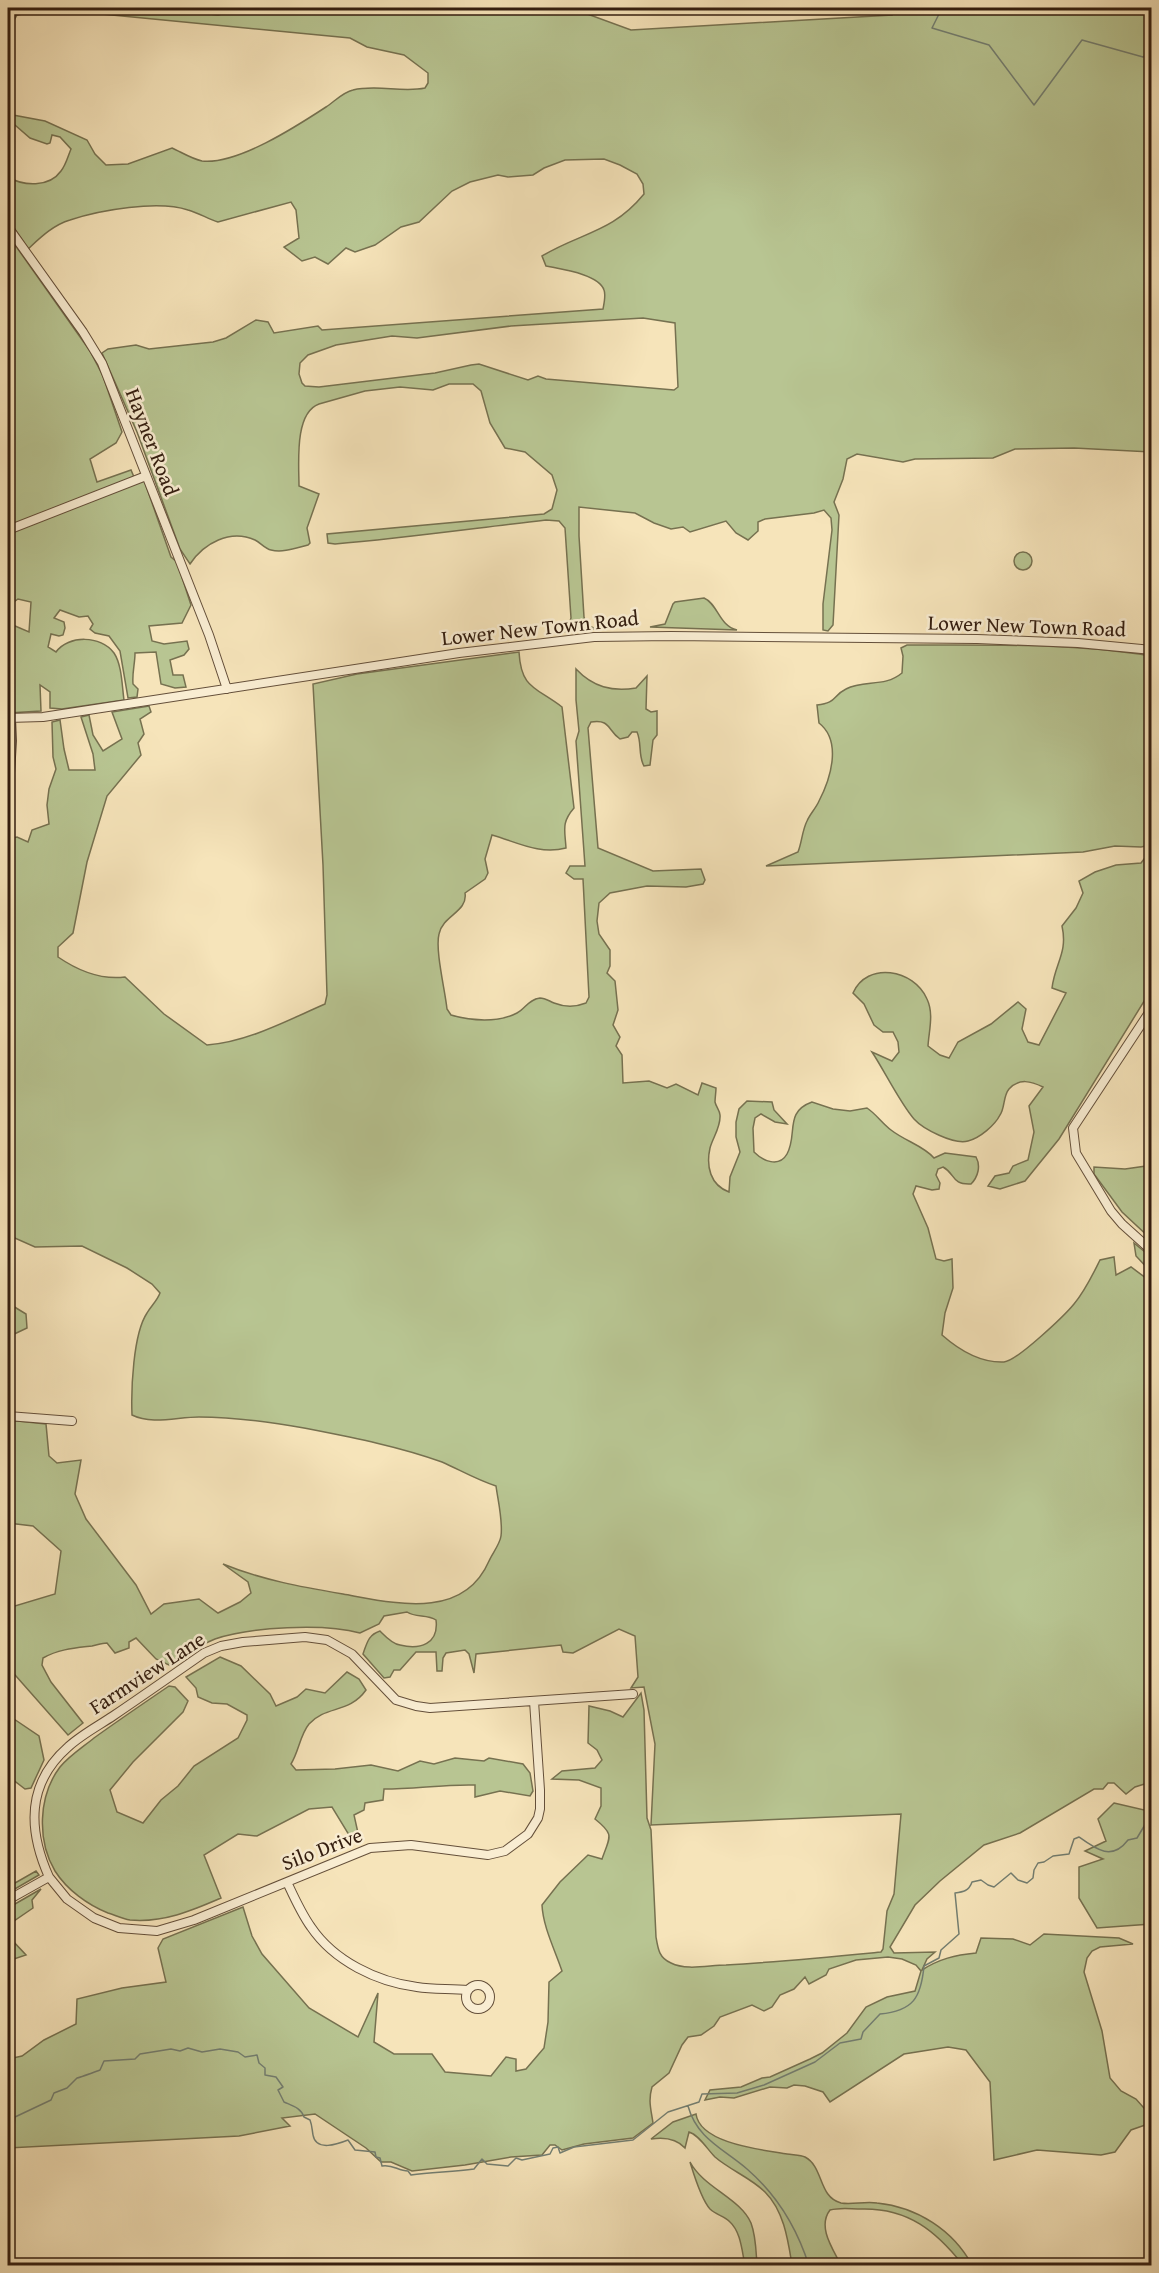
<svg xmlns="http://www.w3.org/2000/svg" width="1159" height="2273" viewBox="0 0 1159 2273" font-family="'Gentium Book Plus',serif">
<rect width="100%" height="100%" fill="#f6e4ba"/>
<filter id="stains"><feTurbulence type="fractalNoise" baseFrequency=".00333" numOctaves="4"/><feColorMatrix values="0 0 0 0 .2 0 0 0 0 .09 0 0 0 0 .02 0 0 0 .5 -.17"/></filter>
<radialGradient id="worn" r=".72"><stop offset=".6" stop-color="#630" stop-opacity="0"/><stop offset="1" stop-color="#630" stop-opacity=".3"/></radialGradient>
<path fill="#b8c592" stroke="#767150" stroke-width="1.5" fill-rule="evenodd" d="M8,8h146l64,7 17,-4 2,-3h334l60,22 261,-15 -1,-7h260v444l-77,-4 -59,1 -22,9 -78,1 -12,3 -46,-8 -10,5 -4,20 -9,23 5,13 -6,110 -5,6 -5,-1v-26l9,-74 -1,-12 -7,-8 -10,3 -49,6 -7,3v9l-10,9 -12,-7 -10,-12 -36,11 -7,-5 -12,2 -17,-6 -19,-10 -56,-6v29l5,81 3,8 9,4 -36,3 8,-4 3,-10 -6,-90 -6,-7 -13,-1c-70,8 -141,18 -211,24l-7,-1 -1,-9 217,-20 8,-5 5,-19 -5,-15 -27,-23 -20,-4 -15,-25 -9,-32 -8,-7h-24l-16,6 -33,-3 -35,4 -46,13c-25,9 -20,60 -20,82l20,8 -12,34 3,15 -2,2c-12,3 -25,8 -37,5 -6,-1 -10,-7 -16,-10 -25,-11 -51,3 -65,24l-10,-15 -43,-117 -35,-79 6,-4 28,-4 13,4 64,-7 13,-4 30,-18 12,2 6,11 44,-7 4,4 281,-21c1,-5 3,-14 1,-19 -5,-16 -44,-21 -58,-24l-4,-10c40,-24 70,-23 102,-62l-1,-10 -6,-10 -17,-9 -16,-6 -39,1 -21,8 -11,7 -25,2 -10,-2 -28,7 -18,9 -33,31 -18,5 -26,18 -20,7 -9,-4 -18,16 -13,-7 -13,4 -18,-14 15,-9 -3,-28 -5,-8 -73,20c-10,-3 -19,-9 -30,-12 -30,-10 -88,0 -118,10 -17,5 -30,18 -42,29l-20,-30v-42c15,9 41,11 53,-6 5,-6 7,-15 10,-22l-11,-12 -8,-2 -2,8 -3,1 -17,-6 -22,-19v-8l5,4 32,6 42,19 8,14 11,11 22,-1 44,-16c9,4 20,11 30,13 35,4 95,-35 124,-54 8,-5 17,-15 27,-17 24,-6 49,3 72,-2l3,-5v-10l-24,-18 -37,-8 -17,-9 -300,-29 -33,6 -9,15zM643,318l32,5 3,64 -4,3 -128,-11 -8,-3 -10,4 -49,-16 -8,1 -36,8 -116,14 -14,-1 -3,-3 -3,-9 1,-11 8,-8 28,-10 56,-9 25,2 94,-12z
M8,235l82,116 13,25 19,56 -6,11 -26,16 7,23 34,-12 3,7 -126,49z
M144,480l27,77 6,5 14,43 -9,18 -33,3 3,15 12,3 23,-3 2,8 -5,6 -14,5 3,15h10l3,12 -11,1 -14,-4 -5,-32 -21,1c0,11 -3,19 -2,31l5,5 -1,8 -9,1 -8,-47 -11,-15 -14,-3 -5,-4 3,-5 -5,-8 -9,1 -19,-7 -6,8 10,4 1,6 -2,7 -4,1 -8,-2 -3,13 8,5c12,-17 45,-17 58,1 8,12 8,33 10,47l-62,9 -12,-1v-16l-10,-7 1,26 -33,2v-90l21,9 2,-30 -13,-3 -10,7v-72z
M1014 561a9 9 0 1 1 18 0a9 9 0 1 1-18 0Z
M704,598c14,6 15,28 33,32l-87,-3 15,-3 8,-20 2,-2z
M907,645c81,0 164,-2 244,11v189l-10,2 -26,-1 -32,6 -317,14 32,-14c4,-10 4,-21 9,-31 3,-7 9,-13 12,-20 12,-23 23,-60 0,-78l-2,-18c20,-2 15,-9 29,-16 18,-10 38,-1 56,-16l1,-17 -2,-8z
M519,652c2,37 17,35 43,55l12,101c-13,15 -9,22 -8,40 -27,7 -49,-6 -74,-13l-7,24 3,14 -3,6 -20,14c3,19 -22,22 -26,41 -4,16 6,56 8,75l4,6c20,6 47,8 66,-2 8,-4 12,-14 23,-15 5,0 9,3 14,5 10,4 22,4 32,0l3,-6 -6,-118h-9l-8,-6 4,-7h15l-9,-125 3,-10 -3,-31v-31c17,18 36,23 60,19l11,-12 -1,33 5,3 6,-1v24l-4,5 -3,25 -6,1c-6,-10 -2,-23 -7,-34h-5l-4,5 -8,2c-13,-9 -9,-20 -29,-17l-3,6 10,120 55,23 48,-2 4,11 -2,4 -17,3 -39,-1 -37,7 -11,10 -2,18 2,13 11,16v16l-3,7 8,8 3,29 -5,15 7,12 -4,9 6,9 1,28 26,-2 18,7 9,-4 22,11 4,-12 14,5c0,4 -1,10 -1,14 1,5 5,9 5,13 1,12 -7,22 -10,33 -4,18 0,37 19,44l1,-15 10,-25 -4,-15v-15l3,-13 8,-8 25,1 2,8 13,14 -12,-2 -14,-8 -6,4 -2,10 1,24c9,9 25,16 33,2 11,-20 -3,-42 25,-52l21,7 17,2 17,-3c9,6 15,15 24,22 14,11 33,16 43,28l11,-5 31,4c5,9 2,20 -5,27 -20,1 -15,-10 -28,-17l-5,2 -2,6 4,8 -1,6 -7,1 -16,-4 -3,8 15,34 8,31 8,2 8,-2 1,29 -8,25 -3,22c17,15 38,28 62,27 13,-1 61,-47 70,-58 11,-13 18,-28 26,-44l14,-3 2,18 15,-8 15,11 5,-3v507l-16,5 -9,7 -12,-11h-6l-5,6h-9l-74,44 -36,12 -44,36 -25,24 -25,42 4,6 41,-1 -8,7 -5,11c17,-11 33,-15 54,-17l5,-15 32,1 17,6 14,-11 75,4 14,6 -33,3 -8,4 -5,7 -3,14 18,59 8,47 11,13 15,8 15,17v7l-20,7 -16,22 -14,3 -64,-5 -43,10 -4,-78 -24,-32 -18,-3 -44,7 -74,48 -7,-10 -18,-6 -11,-1 -7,3 -17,-1 -36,11 -14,-1 -15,3 5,-10 31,-3 21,-9 8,-1 40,-18 12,-6 25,-20 19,-26 21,-10 28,-6 6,-20 -5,-6 -14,-6 -14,-2 -32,3 -27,9 -3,6 -17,9 -4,-7 -11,12 -14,6 -8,12 -8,4 -12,-6 -32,12 -6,9 -13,9 -13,2 -6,8 -13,28 -17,14c-4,14 -1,22 1,36l-20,15 -49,6 -22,6 -7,-5h-5l-8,10 -31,2 -46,8 -53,6 -21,-9h-10l-15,-14 -51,-34 -33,4 8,8 -51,10 -231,12v-89l14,-3 22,-16 32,-16 1,-25 45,-11 44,-6 -8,-34 5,-9 80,-32 9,29 10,18 47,54 49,29 20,-44 -4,49 20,12h38l13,18 46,4 15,-19 10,2v12l10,-2 18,-21 4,-26 1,-40 13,-11c-7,-21 -19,-44 -20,-66l18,-23 28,-27 14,4c8,-23 13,-24 -7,-40l6,-13v-18l-22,-8 -27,-1 10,-8 33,-3 7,-8 -5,-10 -9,-7 1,-37 21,5 13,6 18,-24 3,17 3,108 4,12 5,107c2,12 3,21 15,26 16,8 38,2 55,2 52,-3 103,-8 155,-13l2,-3 4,-38 7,-17 7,-80 -250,11 4,-81 -11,-57 -13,1 7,-11 -3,-41 -16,-7 -46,24 -10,-1 -2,-7 -85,9 -2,19 -5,-19 -4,-4 -19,3 -3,5 -1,13h-5l-1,-19h-20l-16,18h-6l-4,7 -6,1 -21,-24c4,-11 5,-19 17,-23 5,5 12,13 20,14 20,5 39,-1 36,-25 -9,-6 -20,-2 -29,-8l-23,4 -5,8 -19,9c-37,-10 -109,-6 -145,6 -16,6 -30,18 -44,27l-15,-7 -20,-21 -7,4v6l-14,5 -8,-10c-5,0 -10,2 -15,3 -17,2 -33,3 -49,12l-1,7 9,17 32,41 -15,12 -60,-68v-59l47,-14 6,-43 -28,-25 -25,-3v-103l38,4 3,32 8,7 24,-3 -6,34 11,25 50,66 15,29 13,-10 35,-5 19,14 22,-11 11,-9 -3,-11 -25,-18c39,16 79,23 120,30 51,9 120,27 146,-33 3,-7 11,-17 12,-25 2,-15 -3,-35 -5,-50 -19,-6 -36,-16 -54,-24 -44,-16 -92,-25 -138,-34 -34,-6 -70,-11 -105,-11 -22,0 -47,8 -67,-2 -1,-25 1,-81 15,-102 4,-7 10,-12 13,-20l-8,-9 -25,-16 -45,-22 -47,1 -27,-12v-396l9,-2 11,5 4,-12 17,-6 -2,-19 2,-16 7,-20 -3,-12 -1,-35 8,-2 4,29 5,21h26l-2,-16 -12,-37 8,-2 4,20 10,16 19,-12 -10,-27 37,-6 2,6 -11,7 4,15 -6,9 3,12 -34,41 -20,66 -14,71 -15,14v10c19,13 43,23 67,20l39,37 43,31c41,-3 81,-25 118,-41l2,-9 -4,-130 -10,-181 44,-10z
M1151,850v140l-92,149 -34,42 -25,8 -12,-3 7,-10 14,-3 4,-7 15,-6 6,-28 -5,-26 14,-19c-12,-6 -24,-9 -34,2 -6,7 -4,19 -9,26 -5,10 -20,23 -32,26 -14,4 -45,-12 -54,-22 -14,-16 -30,-49 -42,-67l20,9 7,-9 -1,-10 -5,-10h-10l-9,-7 -10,-21 -11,-11c14,-32 61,-24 74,6 7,15 2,31 1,47l12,9 9,3 9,-16 33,-18 27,-22 8,7 -4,20 6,13 11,3 27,-52 -14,-5c3,-25 16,-35 10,-62l14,-18 7,-15 -4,-12 16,-9 21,-7 25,-2z
M1148,1143h3v96l-29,-27 -28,-38v-7l31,2 21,-3 5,-8z
M1134,1243l17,14v15l-15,-16z
M8,1303l18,11 1,14 -19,9z
M220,1657l21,9 29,28 6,12 21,-9 9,-8 19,4 22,-21 12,7 7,11c-17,24 -40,15 -57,34 -9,11 -10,27 -18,40l5,6 39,-1 36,-4 27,6 22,-10 14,3 21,-6 29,3 5,-3 34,6 7,9 3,18 -3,5 -30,-5 -25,6v-12c-30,-1 -60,4 -91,4l-1,11 -18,3 -1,7 -10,5 4,18 -9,2 -17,-28 -23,2 -52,27 -19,-2 -34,21 17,43c-30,13 -58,25 -91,22 -8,-1 -15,-5 -22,-7 -20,-8 -41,-23 -53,-42 -18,-30 -17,-75 5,-104 9,-11 23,-20 34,-29 25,-18 50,-35 75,-52l6,1 13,14 -5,11 -50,50 -23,28 7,22 26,11 18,-23 17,-14 16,-20 44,-28 9,-18v-5l-20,-11 -15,-1 -14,-6 -2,-9 -10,-11z
M8,1715l31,21 5,24 -13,28 -6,1 -17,-13z
M1114,1803l30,7 7,-6v120l-54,4 -18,-30v-31l24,-8 -18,-8 21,-10 -8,-22z
M36,1871l3,4 -31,18v-6z
M41,1889l-9,11 1,8 -25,17v-17z
M8,1933l4,7 14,15 -18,6z
M696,2114c4,30 68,36 91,40 6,1 14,1 18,3 19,10 13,40 36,46 11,2 24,-2 36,0 40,4 76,27 95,62h-9c-27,-34 -55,-57 -101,-56 -12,0 -21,-2 -32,1 -13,17 3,39 11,55h-49c-4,-25 -8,-54 -27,-73 -14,-14 -35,-22 -50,-35 -8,-8 -16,-22 -26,-25l-4,16c-9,-10 -21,-11 -34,-9l22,-17z
M690,2162c14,26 50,36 61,61 5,13 5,28 6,42h-12c-3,-13 -4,-33 -15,-43 -5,-6 -14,-7 -20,-13 -9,-10 -16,-34 -20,-47z"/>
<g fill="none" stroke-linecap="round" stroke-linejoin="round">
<path stroke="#737e71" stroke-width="1.5" d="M942,8l-10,20 57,17 45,60 48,-65 61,17 9,-5
M688,2106c9,33 36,43 59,63 30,26 50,59 62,97
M8,2126h6l1,-9 36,-17 3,-7 13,-5 10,-10c2,0 20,-7 23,-8l4,-9 31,-2 5,-5 31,-5 9,2 8,-3 14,4 18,-3 18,3 7,5 12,-2 2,8 6,5v7l11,2 7,10 -5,3 6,12c9,4 17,6 20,15l6,3c2,5 2,9 3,15 3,17 25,9 35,5l7,10 20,2 1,5 4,1 2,8c11,-2 16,5 26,5l3,4c20,-3 42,-3 63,-6l8,-10 5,5 21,2 8,-8 6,2 28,-6 3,-6 5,-1 2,6 14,-6 59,-7 35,-28 31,-10 3,-8 35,-1 27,-8 51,-23 25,-19 21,-4 2,-7 17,-18c33,-3 41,-16 44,-48l15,-8 2,-8 18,-16 -4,-41c8,-1 14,-2 17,-11l9,-2 7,5 6,2 17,-14 7,7 9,3 6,-5 1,-8 4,-7 6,-1 9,-6 16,-2 5,-15 5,-2c18,13 33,24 49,3l9,-2 9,-15 6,7"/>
<defs>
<path id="street" d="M8,227l75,105 19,31 107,272 18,54
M8,530l138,-54
M8,718l35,-1 416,-64 135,-16 77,-1 306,3 101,4 74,7
M8,805l4,-64 -1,-23
M1152,1008l-79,120 3,25 35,58 11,13 30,27
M8,1416l64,5
M49,1877l18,22 27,19 25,10 38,3 37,-11 176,-72 41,-3 77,10 17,-4 23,-17 10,-16 2,-9v-19l-6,-89
M287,1882c7,15 14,31 24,45 23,34 66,55 106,60 17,3 34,1 51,3
M8,1900l41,-23c-21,-47 -23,-93 19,-130 13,-12 30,-21 45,-31 31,-21 61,-42 91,-63l17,-7 22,-4 62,-5 22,3 25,14 44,46 20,6 14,2 203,-14
M466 1997a12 12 0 1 1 24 0a12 12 0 1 1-24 0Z"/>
</defs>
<use href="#street" stroke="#644f3a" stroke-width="10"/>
<use href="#street" stroke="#f9edd2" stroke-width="8"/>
</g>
<g text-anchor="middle" stroke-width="5" stroke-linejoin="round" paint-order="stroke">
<g font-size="21" fill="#331d0f" stroke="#f9edd2">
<text transform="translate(152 442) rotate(69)" y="7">Hayner Road</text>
<text transform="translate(1027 626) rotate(2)" y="7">Lower New Town Road</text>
<text transform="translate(540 628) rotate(-6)" y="7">Lower New Town Road</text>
<text transform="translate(147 1673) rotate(-33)" y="7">Farmview Lane</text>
<text transform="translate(322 1849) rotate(-21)" y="7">Silo Drive</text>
</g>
</g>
<rect width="1159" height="2273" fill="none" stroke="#f6e4ba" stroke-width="30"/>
<rect x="9" y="9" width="1141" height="2255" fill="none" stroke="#331d0f" stroke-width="3"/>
<rect x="15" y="15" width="1129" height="2243" fill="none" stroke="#331d0f" stroke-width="1.5"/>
<rect width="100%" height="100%" filter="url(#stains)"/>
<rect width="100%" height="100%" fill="url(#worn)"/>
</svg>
